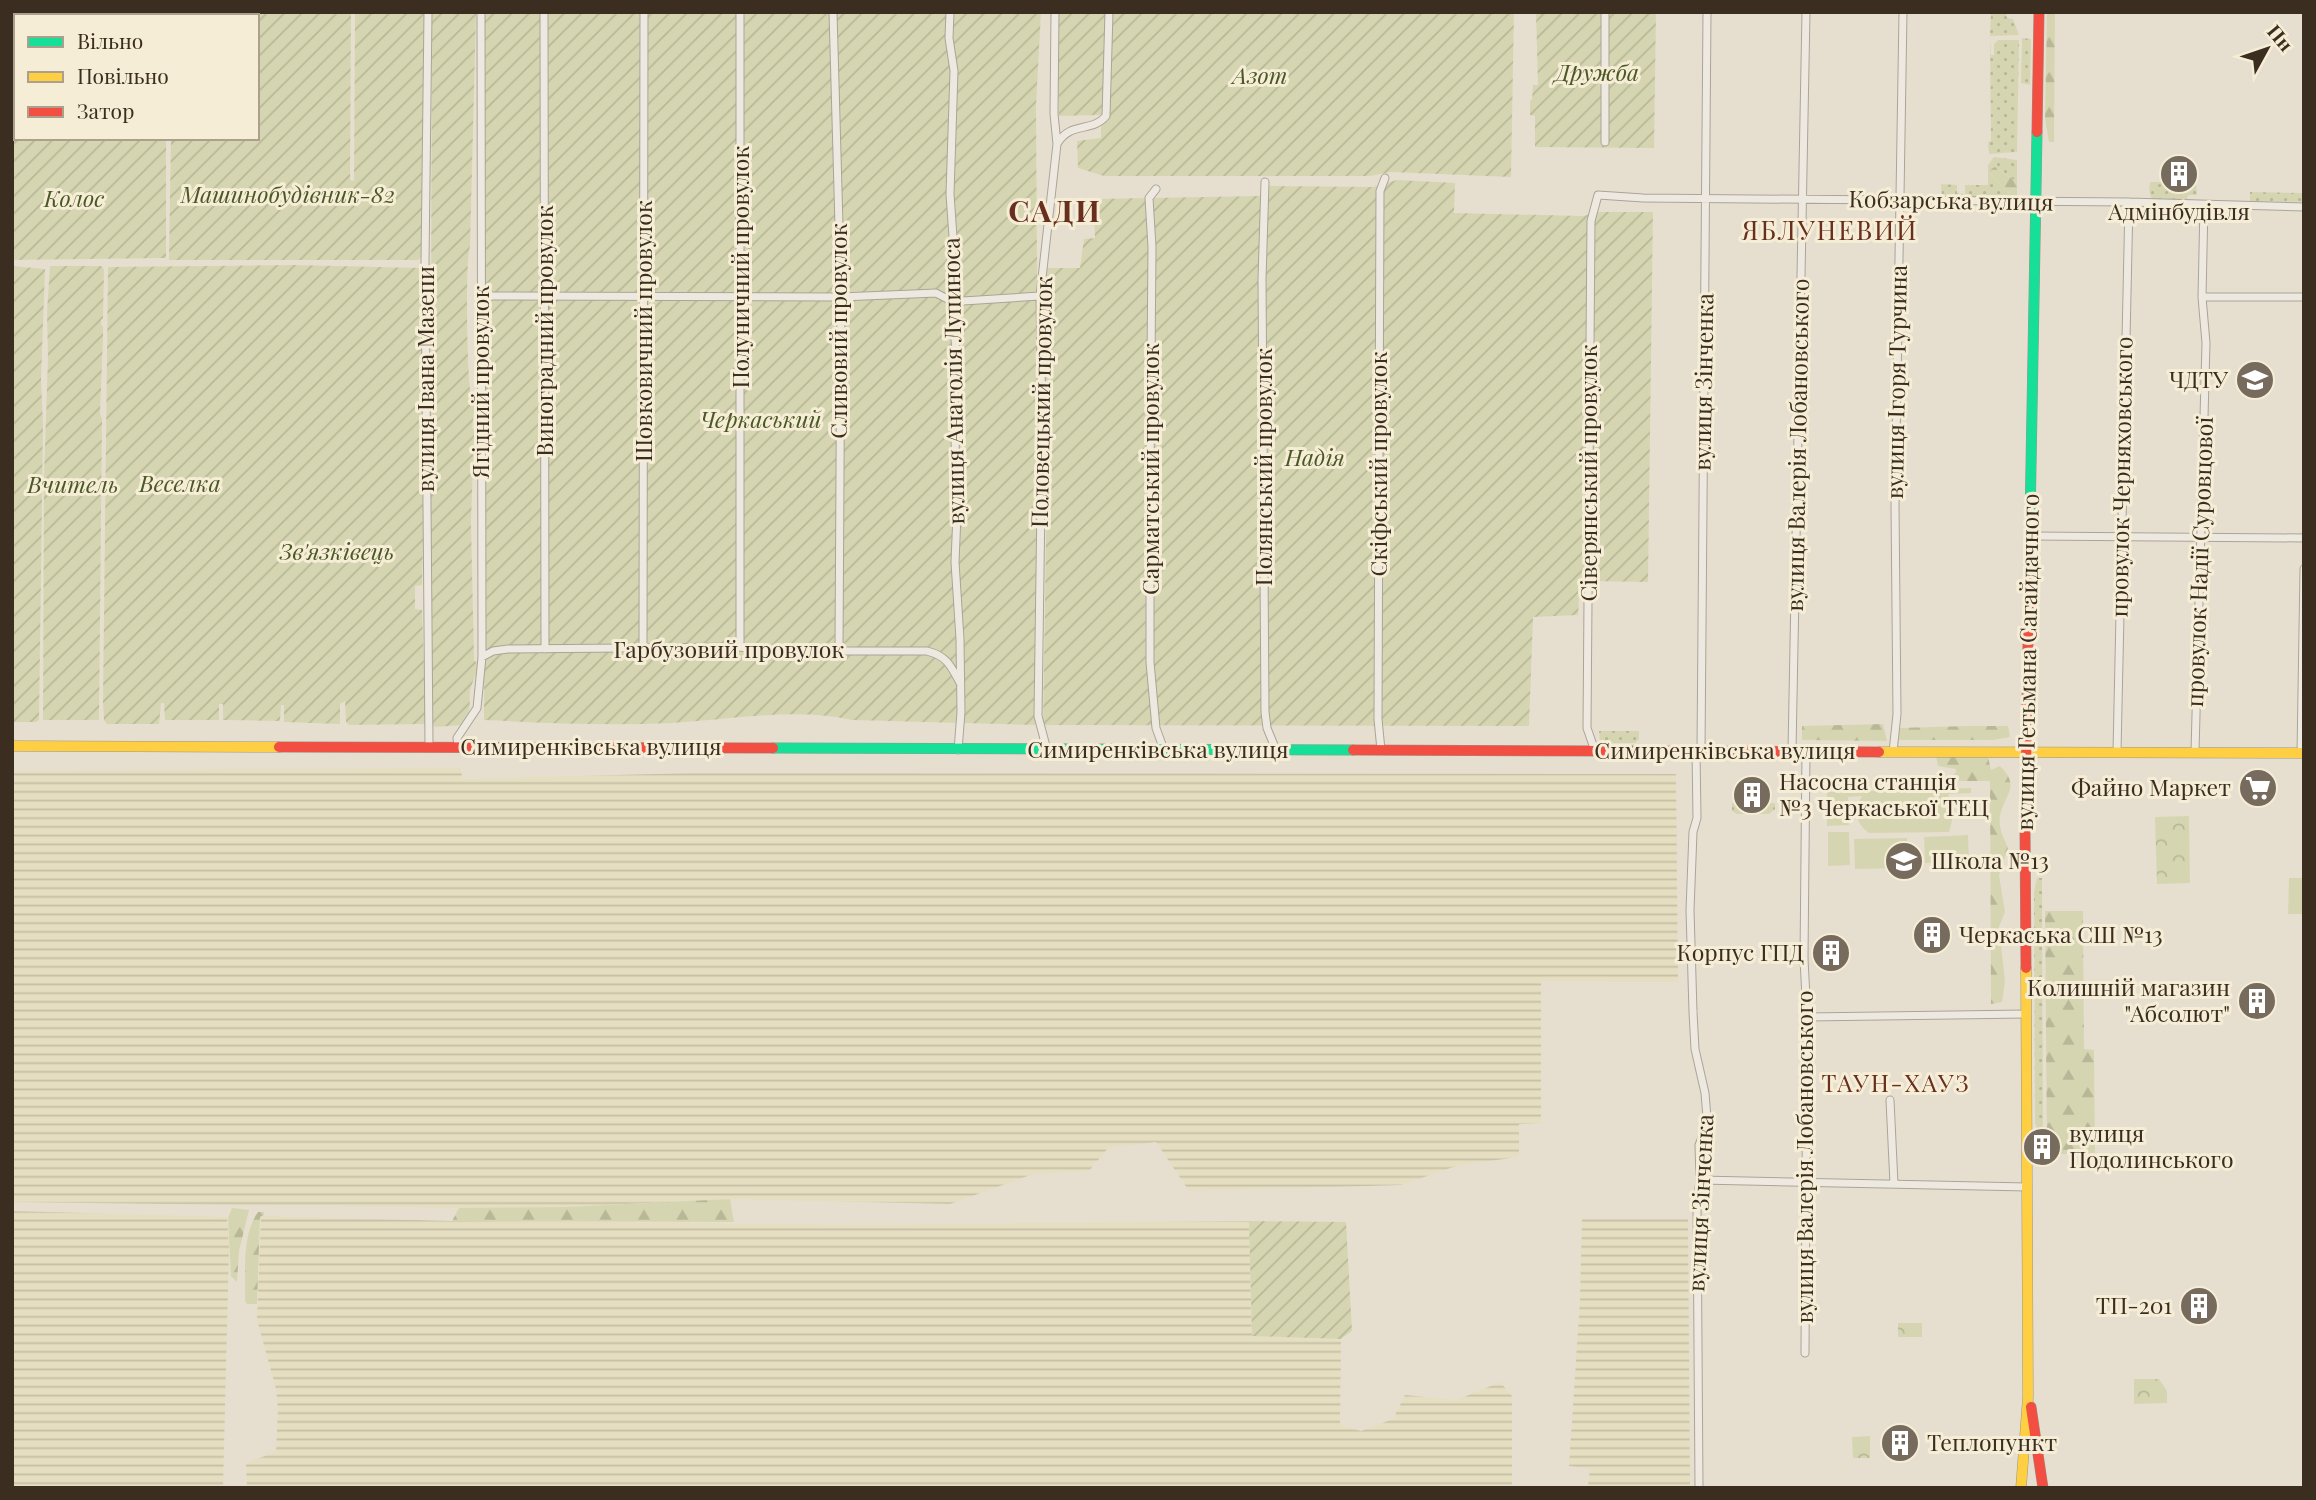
<svg xmlns="http://www.w3.org/2000/svg" width="2316" height="1500" viewBox="0 0 2316 1500" font-family="'Playfair Display',serif">
<defs>
<pattern id="farmland-rules" width="6" height="5" patternUnits="userSpaceOnUse" patternTransform="scale(1.75)"><rect width="6" height="5" fill="#e5dec0"/><path d="M0 2.5h6" fill="none" stroke="#c5bfa5"/></pattern>
<pattern id="grass-dots" width="8" height="8" patternUnits="userSpaceOnUse" patternTransform="scale(1.75)"><rect width="8" height="8" fill="#d5d6b1"/><path d="M2 2h.1M6 6h.1" fill="none" stroke="#b8b898" stroke-width="1.8" stroke-linecap="round"/></pattern>
<pattern id="forest-firs" width="22" height="20" patternUnits="userSpaceOnUse" patternTransform="scale(1.75)"><rect width="22" height="20" fill="#d5d6b1"/><path d="M5 1l3.5 6h-7zM16 11l3.5 6h-7z" fill="#b8b898"/></pattern>
<pattern id="park-crowns" width="20" height="18" patternUnits="userSpaceOnUse" patternTransform="scale(1.75)"><rect width="20" height="18" fill="#d5d6b1"/><path d="M2 6a3 3 0 1 1 6 0M12 15a3 3 0 1 1 6 0" fill="none" stroke="#b8b898"/></pattern>
<pattern id="garden-furrows" width="10" height="10" patternUnits="userSpaceOnUse" patternTransform="scale(1.75)"><rect width="10" height="10" fill="#d5d6b1"/><path d="M-1 1l2-2M0 10L10 0M9 11l2-2" fill="none" stroke="#b8b898"/></pattern>
</defs>
<rect width="100%" height="100%" fill="#e6dfcf"/>
<path fill="url(#farmland-rules)" d="M461,768l1,11 231,-6 983,1 2,208 -137,-1v142l-22,1v33l-60,8 -58,20 -212,6 -33,-49 -48,6 -19,23 -56,3 -83,30 -220,-5 -165,8 -106,1 -447,-6v-431z
M12,1211l215,6 2,32 -6,239h-211z
M261,1216l191,5 416,4 381,-4 3,115 89,3 -1,86 21,6 32,-12 12,-24 52,5 43,-18 12,14v92h-1265l-1,-25 30,-11 2,-43 -2,-20 -19,-69z
M1582,1219h106l2,269h-121l19,-2 2,-17 -21,-3 11,-166z"/>
<path fill="url(#grass-dots)" d="M1991,12h15l1,6 6,1 6,16 -29,1z
M2022,38l9,1 -1,46 -9,-2z
M1998,40h21l-2,112 -28,2 -1,-12 3,-1 -1,-99 1,13h3v-11z
M1994,157l23,3v22l-22,-15 -5,6 21,22h6v1l-75,1 -1,-13 16,1v8l8,1v-9h23v-20z
M2150,182h46l1,13h-8l-5,7 -21,-4 -5,4c-10,-3 -9,-12 -8,-20z
M2250,192l54,1v9l-54,-1z
M1599,731h40v8l-4,4h-35z
M1732,803h43v6l-6,5h-32l-5,-3z
M2037,878h5l1,257h-3l-5,-12 -1,-231z"/>
<path fill="url(#forest-firs)" d="M2047,12h8l-1,130h-5l-4,-24z
M1995,167l22,15v13h-6l-21,-22 1,-4z
M1883,724l4,17 -85,-1v-14z
M1968,726h40l2,11 -17,3h-96l1,-12z
M1936,756h50l2,1 3,13 9,-4c21,21 5,27 0,50 -2,12 4,22 8,32l-9,27 6,37 -6,15 6,54 -3,21 -11,2 -1,-223h-42l8,-9v-3l-18,-3z
M2045,911h38l1,138 10,1 1,104h-48z
M730,1199l4,23 -282,-1 7,-13 106,-1z
M232,1208l17,2 -10,41 -2,31 -6,-6 -3,-58z
M258,1212h6v3l-4,2 -3,87h-10l-2,-3c1,-29 -4,-65 13,-89z"/>
<path fill="url(#park-crowns)" d="M2189,816l1,67 -33,1 -2,-67z
M2141,1008h28v14h-28z
M1898,1323h24v14h-24z
M2134,1379h25l8,12v12l-33,1z
M1870,1436v22h-17l-1,-21z"/>
<path fill="url(#garden-furrows)" d="M12,12h155v4h-151v122h150v120l-154,2z
M171,12h180l-1,168 4,1 1,-169h69l-2,245 -4,3h-249l2,-122h86v-122h-86z
M432,12h44l-6,235c-5,11 -3,135 1,148 1,3 3,5 4,8l-3,25 2,1v8l-3,85 3,138 3,3c0,13 -5,18 -7,28 -1,17 2,17 -8,34l-26,2 -4,-2 -2,-100z
M485,12h556l-5,93 2,313 -3,307 -183,-5c-60,-13 -120,0 -181,3 -62,3 -124,0 -187,-3z
M1057,12h457l-3,165 -120,-5 -21,4h-266l-26,-8 -1,-27 24,-3v-23l-42,1z
M1536,12h120l-2,136 -119,-1v-31l-5,-1v-15h2l1,-15h5z
M1397,180l58,3 -1,30 130,3 11,-4h58l-5,370 -58,-1 -10,3 -2,31 -45,2 -4,109 -486,-1 4,-248h-2v-209h35l4,-29 11,-1 -1,-39 165,-3 11,-10 103,1z
M293,265l129,3 1,273 -1,44 -7,1v23l7,1 4,114 -77,1 -3,-3 -1,-21 -5,3v20l-56,-2v-17h-3l-1,16 -57,-1v-16h-4v16h-54l-1,-17h-3l-2,21h-52l-3,-4 -1,-18 5,-435z
M12,266l33,3 -4,111 2,45 -4,295 -3,2h-24z
M50,266h51l3,3 -1,49 -2,2v5l2,1v12l-3,75 2,6 -3,301h-56l1,-244 4,-118 -1,-46z
M1249,1221l97,1 6,109 -11,8 -89,-3z"/>
<path fill="#d5d6b1" d="M1971,788v5l-23,1 7,15 -6,23 -80,1c-15,-11 -15,-23 -7,-37l-14,1 1,28 -22,1v-34z
M1828,832h21l1,33 -22,1z
M1968,835l1,26 -44,2 -1,-26z
M1907,838l1,30 -53,1 -1,-30z
M2289,878h15v36h-16z"/>
<g fill="none" stroke-linecap="round" stroke-linejoin="round">
<defs>
<path id="street" d="M428,12l-3,251 4,483
M544,12l1,637
M833,12l8,285 -2,353
M950,12l-1,26 5,33 -4,123 3,43 -3,36 2,21 5,10 -4,9 4,52 -3,33 3,117 -2,47 5,77 1,73 -3,38
M1605,142v-130
M1057,144c13,-23 35,-11 49,-28l3,-104
M1265,182l-3,97 3,433 2,16 9,22
M1156,189l-7,9 3,49 -2,230 4,55 -4,48v82l6,66 8,22
M480,296l361,1 95,-4 21,11 6,-3 77,-5
M2202,297h102
M2030,536l274,2
M740,647v-635
M643,649l1,-637
M482,657l11,-6 15,-2 232,-2 25,4h162c20,5 24,15 33,32
M458,746l-1,-8 20,-30 5,-51 -1,-645
M1047,750l-9,-34 4,-287 -2,-133 17,-152 -3,-30 1,-102
M1381,750l-3,-31 2,-528 5,-13
M1595,751l-8,-23 4,-507 7,-26 45,3 486,4 175,5
M1696,751l1,67 -4,14 -3,78 3,102 2,37 10,44 2,25 -2,12 -6,15 1,35 -3,23 2,285
M1701,751l6,-739
M1792,751l14,-739
M1893,752l4,-38 -2,-209 8,-493
M2117,752l12,-550
M2195,752l11,-409 -4,-46 2,-92
M2301,753l3,-184
M1807,1017l219,-3
M1890,1100l4,84
M1700,1180l327,7
M1805,1353l2,-336 -3,-58 2,-208"/>
<path id="fast" d="M2030,522l7,-390
M773,748l580,2"/>
<path id="slow" d="M12,746l267,1
M1879,752l425,1
M2021,1488l7,-91 -2,-429"/>
<path id="jam" d="M2037,132l2,-120
M279,747l494,1
M1353,750l526,2
M2026,968l-1,-140 5,-306
M2031,1407l12,81"/>
</defs>
<use href="#street" stroke="#aba498" stroke-width="9"/>
<use href="#fast" stroke="#9b9488" stroke-width="11"/>
<use href="#slow" stroke="#9b9488" stroke-width="11"/>
<use href="#jam" stroke="#9b9488" stroke-width="11"/>
<use href="#street" stroke="#eee9e0" stroke-width="7"/>
<use href="#fast" stroke="#16e098" stroke-width="10"/>
<use href="#slow" stroke="#ffcf43" stroke-width="10"/>
<use href="#jam" stroke="#f24e42" stroke-width="10"/>
</g>
<defs>
<symbol id="building-disc" viewBox="-11 -11 22 22"><circle r="9.5" fill="#776b5d" stroke="#f6edd6"/><path d="M-4-6H4V6H1V3H-1V6H-4ZM-2.5-4.3h1.7v1.8h-1.7ZM.8-4.3h1.7v1.8H.8ZM-2.5-1h1.7V.8h-1.7ZM.8-1h1.7V.8H.8Z" fill="#fff"/></symbol>
<symbol id="university-disc" viewBox="-11 -11 22 22"><circle r="9.5" fill="#776b5d" stroke="#f6edd6"/><path d="M0-5L7-2L0 1L-7-2ZM-4 1L0 2.5L4 1V4Q0 6-4 4Z" fill="#fff"/></symbol>
<symbol id="supermarket-disc" viewBox="-11 -11 22 22"><circle r="9.5" fill="#776b5d" stroke="#f6edd6"/><path d="M-6-5.5h2.5l.6 2H6L4.5 2H-2.5L-4.4-4H-6ZM-1.5 3.2a1.3 1.3 0 1 0 .1 0ZM3 3.2a1.3 1.3 0 1 0 .1 0Z" fill="#fff"/></symbol>
<symbol id="school-disc" viewBox="-11 -11 22 22"><circle r="9.5" fill="#776b5d" stroke="#f6edd6"/><path d="M0-5L7-2L0 1L-7-2ZM-4 1L0 2.5L4 1V4Q0 6-4 4Z" fill="#fff"/></symbol>
</defs>
<g fill-rule="evenodd">
<use href="#building-disc" x="2157" y="152" width="44" height="44"/>
<use href="#university-disc" x="2233" y="358" width="44" height="44"/>
<use href="#supermarket-disc" x="2236" y="766" width="44" height="44"/>
<use href="#building-disc" x="1730" y="773" width="44" height="44"/>
<use href="#school-disc" x="1882" y="839" width="44" height="44"/>
<use href="#building-disc" x="1910" y="913" width="44" height="44"/>
<use href="#building-disc" x="1809" y="931" width="44" height="44"/>
<use href="#building-disc" x="2235" y="979" width="44" height="44"/>
<use href="#building-disc" x="2020" y="1125" width="44" height="44"/>
<use href="#building-disc" x="2177" y="1284" width="44" height="44"/>
<use href="#building-disc" x="1878" y="1421" width="44" height="44"/>
</g>
<g text-anchor="middle" stroke-width="6" stroke-linejoin="round" paint-order="stroke">
<g font-size="23" font-style="italic" fill="#4a5825" stroke="#f6edd6">
<text x="1597" y="81">Дружба</text>
<text x="1260" y="84">Азот</text>
<text x="288" y="203">Машинобудівник-82</text>
<text x="74" y="207">Колос</text>
<text x="761" y="428">Черкаський</text>
<text x="1315" y="466">Надія</text>
<text x="180" y="492">Веселка</text>
<text x="73" y="493">Вчитель</text>
<text x="337" y="560">Зв'язківець</text>
</g>
<g font-size="23" fill="#3b2d1f" stroke="#f6edd6">
<text transform="translate(1951 201) rotate(1)" y="8">Кобзарська вулиця</text>
<text transform="translate(741 267) rotate(-90)" y="8">Полуничний провулок</text>
<text transform="translate(545 331) rotate(-90)" y="8">Виноградний провулок</text>
<text transform="translate(644 331) rotate(-90)" y="8">Шовковичний провулок</text>
<text transform="translate(839 331) rotate(-90)" y="8">Сливовий провулок</text>
<text transform="translate(426 379) rotate(-90)" y="8">вулиця Івана Мазепи</text>
<text transform="translate(954 381) rotate(-91)" y="8">вулиця Анатолія Лупиноса</text>
<text transform="translate(481 382) rotate(-90)" y="8">Ягідний провулок</text>
<text transform="translate(1704 382) rotate(-89)" y="8">вулиця Зінченка</text>
<text transform="translate(1897 382) rotate(-89)" y="8">вулиця Ігоря Турчина</text>
<text transform="translate(1042 402) rotate(-89)" y="8">Половецький провулок</text>
<text transform="translate(1798 445) rotate(-89)" y="8">вулиця Валерія Лобановського</text>
<text transform="translate(1379 464) rotate(-90)" y="8">Скіфський провулок</text>
<text transform="translate(1264 467) rotate(-90)" y="8">Полянський провулок</text>
<text transform="translate(1151 469) rotate(-90)" y="8">Сарматський провулок</text>
<text transform="translate(1589 473) rotate(-90)" y="8">Сіверянський провулок</text>
<text transform="translate(2122 477) rotate(-89)" y="8">провулок Черняховського</text>
<text transform="translate(2200 562) rotate(-88)" y="8">провулок Надії Суровцової</text>
<text x="729" y="658">Гарбузовий провулок</text>
<text transform="translate(2028 662) rotate(-89)" y="8">вулиця Гетьмана Сагайдачного</text>
<text x="591" y="755">Симиренківська вулиця</text>
<text x="1158" y="758">Симиренківська вулиця</text>
<text x="1725" y="759">Симиренківська вулиця</text>
<text transform="translate(1805 1157) rotate(-90)" y="8">вулиця Валерія Лобановського</text>
<text transform="translate(1701 1203) rotate(-87)" y="8">вулиця Зінченка</text>
</g>
<g font-size="23" fill="#3b2d1f" stroke="#f6edd6" text-anchor="end">
<text x="2179" y="220" text-anchor="middle">Адмінбудівля</text>
<text x="2228" y="388">ЧДТУ</text>
<text x="1779" y="790" text-anchor="start">Насосна станція<tspan x="1779" dy="26">№3 Черкаської ТЕЦ</tspan></text>
<text x="2231" y="796">Файно Маркет</text>
<text x="1931" y="869" text-anchor="start">Школа №13</text>
<text x="1959" y="943" text-anchor="start">Черкаська СШ №13</text>
<text x="1804" y="961">Корпус ГПД</text>
<text x="2230" y="996">Колишній магазин<tspan x="2230" dy="26">"Абсолют"</tspan></text>
<text x="2069" y="1142" text-anchor="start">вулиця<tspan x="2069" dy="26">Подолинського</tspan></text>
<text x="2172" y="1314">ТП-201</text>
<text x="1927" y="1451" text-anchor="start">Теплопункт</text>
</g>
<g font-size="24" letter-spacing="2" fill="#682e1e" stroke="#f6edd6">
<text x="1896" y="1092">ТАУН-ХАУЗ</text>
</g>
<g font-size="26" letter-spacing="2" fill="#682e1e" stroke="#f6edd6">
<text x="1830" y="240">ЯБЛУНЕВИЙ</text>
</g>
<g font-size="30" font-weight="bold" letter-spacing="2" fill="#682e1e" stroke="#f6edd6">
<text x="1055" y="222">САДИ</text>
</g>
</g>
<rect width="2316" height="1500" fill="none" stroke="#3b2d1f" stroke-width="28"/>
<rect x="14" y="14" width="245" height="126" fill="#f6edd6" stroke="#aba08d" stroke-width="2"/>
<rect x="28" y="37" width="35" height="10" fill="#16e098" stroke="#aba08d" stroke-width="2"/>
<text x="77" y="49" font-size="21" fill="#3b2d1f">Вільно</text>
<rect x="28" y="72" width="35" height="10" fill="#ffcf43" stroke="#aba08d" stroke-width="2"/>
<text x="77" y="84" font-size="21" fill="#3b2d1f">Повільно</text>
<rect x="28" y="107" width="35" height="10" fill="#f24e42" stroke="#aba08d" stroke-width="2"/>
<text x="77" y="119" font-size="21" fill="#3b2d1f">Затор</text>
<g transform="translate(2267 49) rotate(50)" stroke="#f6edd6" stroke-width="5" paint-order="stroke">
<path d="M0-5L12 26L0 18L-12 26Z" fill="#3b2d1f"/>
<text y="-10" font-size="19" font-weight="bold" text-anchor="middle" fill="#3b2d1f">Пн</text>
</g>
</svg>
